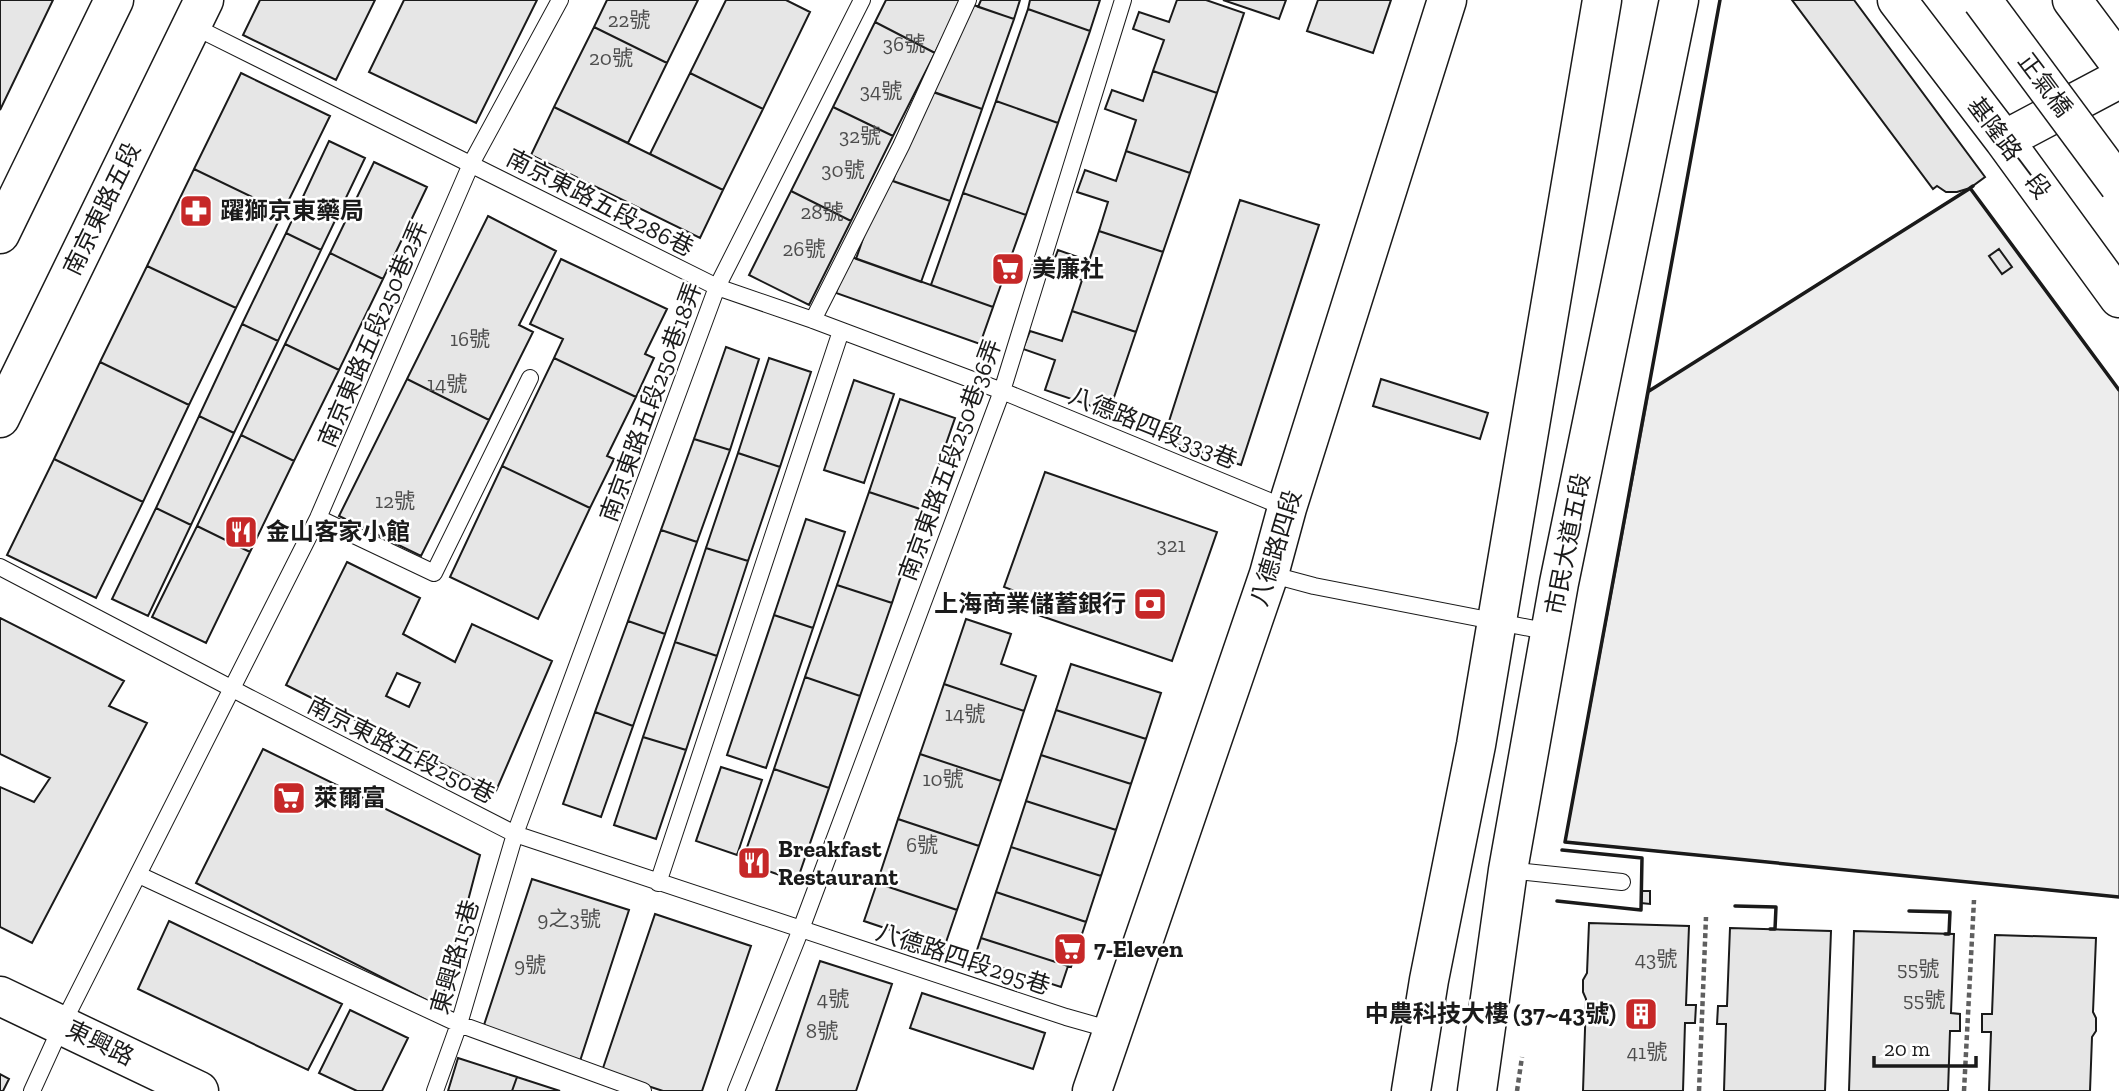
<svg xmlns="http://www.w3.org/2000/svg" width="2119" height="1091" viewBox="0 0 2119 1091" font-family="'Zilla Slab','Noto Sans TC',serif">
<rect width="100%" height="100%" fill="#fff"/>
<path fill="#ededed" stroke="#6a6a6a" stroke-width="2" d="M1970,188l149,202v507l-554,-55 84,-451z"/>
<path fill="#e6e6e6" stroke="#1a1a1a" stroke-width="2" fill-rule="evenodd" d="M0,0h53l-53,110z
M260,0h115l-39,80 -93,-45z
M404,0h133l-61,123 -107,-51z
M607,0h91l-31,63 -73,-36z
M726,0h60l24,12 -47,97 -73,-36z
M886,0h75l-26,53 -60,-31z
M981,0h39l-6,19 -36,-12z
M1030,0h70l-10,31 -62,-22z
M1177,0h29l38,13 -27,80 -64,-22 11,-31 -31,-11 6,-17 30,10z
M1223,0h63l-7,19z
M1318,0h73l-18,53 -66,-22z
M1792,0h62l131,177 -15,11 -13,4h-11l-9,-6 -4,3z
M965,2l49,17 -32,90 -48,-17z
M1028,9l62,22 -32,92 -62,-22z
M875,22l60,31 -42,83 -60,-29z
M594,27l73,36 -39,80 -74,-36z
M1153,71l64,22 -27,80 -64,-22 10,-31 -31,-11 7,-19 31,11z
M241,73l89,43 -47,96 -89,-43z
M690,73l73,36 -40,81 -73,-36z
M924,89l58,20 -32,92 -57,-20z
M996,101l62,22 -32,92 -63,-22z
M554,107l169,83 -23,48 -169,-83z
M833,107l60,29 -42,85 -60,-30z
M329,141l36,17 -44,92 -35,-17z
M1126,151l64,22 -27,79 -64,-21 9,-29 -31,-10 8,-22 31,11z
M374,162l53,25 -44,92 -53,-26z
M194,169l89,43 -47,96 -89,-42z
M884,178l66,23 -29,81 -65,-23z
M791,191l60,30 -42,84 -60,-30z
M963,193l63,22 -33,92 -62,-22z
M1240,200l79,25 -78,240 -78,-25z
M488,216l68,35 -37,74 14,7 -44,88 -82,-41z
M1099,231l64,21 -27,80 -64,-21 10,-31 -31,-11 7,-19 31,11z
M286,233l35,17 -43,91 -36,-17z
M1999,249l13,18 -10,7 -13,-18z
M330,253l53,26 -44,91 -54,-26z
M849,256l144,51 -13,37 -144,-51z
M561,259l106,50 -22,45 9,4 -18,39 -82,-39 9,-19 -33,-15z
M147,266l89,42 -47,97 -89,-43z
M1072,311l64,21 -27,80 -64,-22 10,-30 -32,-11 7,-18 32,10z
M242,324l36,17 -44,92 -35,-17z
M285,344l54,26 -45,91 -53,-26z
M726,347l33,12 -29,91 -36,-11z
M554,358l82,39 -29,59 7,3 -24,49 -88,-42z
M769,358l42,14 -31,95 -42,-14z
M100,362l89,43 -46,97 -89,-43z
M407,379l82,41 -68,136 -82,-40z
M1381,379l107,34 -8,26 -107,-33z
M854,380l40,14 -30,89 -40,-13z
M900,399l55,19 -32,92 -54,-18z
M199,416l35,17 -43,92 -35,-17z
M241,435l53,26 -44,91 -53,-26z
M694,439l36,11 -33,92 -36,-12z
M738,453l42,14 -32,94 -42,-13z
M54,459l89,43 -47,96 -89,-43z
M502,466l88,42 -52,111 -88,-42z
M1045,472l172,60 -45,129 -157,-54 5,-14 -16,-6z
M869,492l54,18 -31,93 -55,-18z
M156,508l35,17 -43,91 -36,-17z
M806,519l39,13 -32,96 -39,-13z
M197,526l53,26 -44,91 -54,-26z
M661,530l36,12 -32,92 -37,-13z
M706,548l42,13 -31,95 -42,-14z
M347,562l73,36 -17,36 52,28 17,-38 80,37 -56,130 -210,-106zM397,673l23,10 -11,24 -23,-11z
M837,585l55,18 -32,93 -55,-19z
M774,615l39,13 -47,140 -39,-13z
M0,618l124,63 -15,25 38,17 -115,220 -32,-16v-140l34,15 16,-24 -50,-24z
M966,619l45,15 -10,30 35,12 -12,35 -80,-27z
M628,621l37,13 -32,92 -38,-14z
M675,642l42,14 -31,94 -43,-13z
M1071,664l90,29 -15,46 -90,-29z
M805,677l55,19 -31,92 -55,-19z
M944,684l80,27 -23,70 -81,-27z
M1056,710l90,29 -15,45 -90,-29z
M595,712l38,14 -32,91 -38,-13z
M643,737l43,13 -30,89 -42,-14z
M263,749l217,106 -40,152 -244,-124z
M920,754l81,27 -22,65 -81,-27z
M1041,755l90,29 -15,46 -90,-29z
M721,767l41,13 -25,75 -41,-14z
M774,769l55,19 -32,93 -55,-19z
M1026,801l90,29 -15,46 -90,-29z
M898,819l81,27 -22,64 -80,-27z
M1011,847l90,29 -15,46 -90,-30z
M532,879l97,31 -49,151 -97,-33z
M877,883l80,27 -13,38 -80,-27z
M1641,891h9v13l-9,-1z
M996,892l90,30 -15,45 -90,-29z
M655,914l96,32 -49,145h-39l-61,-20z
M169,921l173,83 -34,66 -170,-81z
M1589,923l100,3 -3,79h10l-1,18h-10l-2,68h-100l3,-92 -3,-7v-12l4,-7z
M1730,928l101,3 -6,160h-101l2,-67h-9l1,-18h9z
M1854,931l100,3 -3,79 9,1v17h-10l-2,60h-99z
M1995,935l101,3 -3,74 3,6v13l-4,6 -2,54h-101l2,-59h-9v-18h10z
M981,938l87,28 -7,21 -87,-28z
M820,961l72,23 -36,107h-80z
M922,993l123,40 -12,36 -123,-41z
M350,1010l58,28 -26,53h-25l-38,-18z
M458,1058l59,19 -5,14h-64z
M0,1074l9,5 -6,12h-3z
M517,1077l43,14h-48z"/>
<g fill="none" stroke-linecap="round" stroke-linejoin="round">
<defs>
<path id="service" d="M191,25l526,262 96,33 189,71 284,117
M813,320l88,-174 67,-146
M318,518l116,55 96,-195
M0,567l248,130 267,137 551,183 46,13
M1269,574l45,12 236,46
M1508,870l114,12
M139,875l320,149 184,67
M658,883l183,-552
M32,1091l30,-66 256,-507 153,-354 89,-164
M435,1091l24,-67 56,-190 202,-547 145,-287
M736,1091l65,-162 201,-538 121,-391"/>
<path id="tertiary" d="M0,996l199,95
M1092,1091l177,-517 18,-66 160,-508
M1411,1091l18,-111 47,-235 126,-745
M1477,1091l31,-221 51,-287 120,-583"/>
<path id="secondary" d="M1897,0l107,140 115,158
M2072,0l47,63
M2004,140l115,-61
M0,234l114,-234
M0,418l204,-418"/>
</defs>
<use href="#service" stroke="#1a1a1a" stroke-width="18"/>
<use href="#tertiary" stroke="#1a1a1a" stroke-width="41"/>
<use href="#secondary" stroke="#1a1a1a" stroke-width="41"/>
<path stroke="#5f5f5f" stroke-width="4.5" stroke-dasharray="5 3.5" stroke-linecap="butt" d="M1517,1091l5,-34
M1699,1091l7,-174
M1964,1091l10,-191"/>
<use href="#service" stroke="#fff" stroke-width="16"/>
<use href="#tertiary" stroke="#fff" stroke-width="38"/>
<use href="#secondary" stroke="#fff" stroke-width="38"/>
<defs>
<path id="trunk-bridge" d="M1982,0l137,185"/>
</defs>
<use href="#trunk-bridge" stroke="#1a1a1a" stroke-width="41" stroke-linecap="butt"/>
<use href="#trunk-bridge" stroke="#fff" stroke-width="38"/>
<path stroke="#1a1a1a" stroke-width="3.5" d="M1720,0l-155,842 554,55
M1973,186l-3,2 149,202
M1649,391l320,-202
M1557,901l84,9 1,-52 -80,-8
M1735,906l41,1 -1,22h-5
M1909,911l41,1 -1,22h-4"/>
</g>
<defs>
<symbol id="pharmacy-square" viewBox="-11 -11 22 22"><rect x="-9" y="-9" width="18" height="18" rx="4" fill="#c62828" stroke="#fff"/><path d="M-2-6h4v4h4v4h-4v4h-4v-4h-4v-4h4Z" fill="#fff"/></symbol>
<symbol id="supermarket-square" viewBox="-11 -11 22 22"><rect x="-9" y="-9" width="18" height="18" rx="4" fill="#c62828" stroke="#fff"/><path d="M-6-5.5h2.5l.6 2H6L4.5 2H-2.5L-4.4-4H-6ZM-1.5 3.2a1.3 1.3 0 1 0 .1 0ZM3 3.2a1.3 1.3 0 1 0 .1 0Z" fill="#fff"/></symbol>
<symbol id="restaurant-square" viewBox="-11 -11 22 22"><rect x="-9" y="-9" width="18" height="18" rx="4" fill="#c62828" stroke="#fff"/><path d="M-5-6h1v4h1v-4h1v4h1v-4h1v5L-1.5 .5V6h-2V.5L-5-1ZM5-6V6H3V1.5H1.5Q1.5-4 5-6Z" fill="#fff"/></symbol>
<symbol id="bank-square" viewBox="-11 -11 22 22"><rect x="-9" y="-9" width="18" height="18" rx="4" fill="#c62828" stroke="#fff"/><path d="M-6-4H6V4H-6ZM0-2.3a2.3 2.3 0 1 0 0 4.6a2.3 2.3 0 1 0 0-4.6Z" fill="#fff"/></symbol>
<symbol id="building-square" viewBox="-11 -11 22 22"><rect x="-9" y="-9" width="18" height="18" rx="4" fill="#c62828" stroke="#fff"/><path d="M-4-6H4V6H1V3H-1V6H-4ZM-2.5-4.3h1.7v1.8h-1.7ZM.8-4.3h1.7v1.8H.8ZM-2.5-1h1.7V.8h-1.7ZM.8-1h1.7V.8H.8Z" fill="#fff"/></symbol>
</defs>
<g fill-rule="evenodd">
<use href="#pharmacy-square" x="177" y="192" width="38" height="38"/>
<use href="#supermarket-square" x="989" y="250" width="38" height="38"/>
<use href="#restaurant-square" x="222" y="513" width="38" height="38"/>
<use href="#bank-square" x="1131" y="585" width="38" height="38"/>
<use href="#supermarket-square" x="270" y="779" width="38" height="38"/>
<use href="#restaurant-square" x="735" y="844" width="38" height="38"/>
<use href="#supermarket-square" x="1051" y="930" width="38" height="38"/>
<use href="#building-square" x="1622" y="995" width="38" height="38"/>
</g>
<g text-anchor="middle" stroke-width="5" stroke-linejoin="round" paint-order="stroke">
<g font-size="21" fill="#4d4d4d">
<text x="629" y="27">22號</text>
<text x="904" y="51">36號</text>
<text x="611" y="65">20號</text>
<text x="881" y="98">34號</text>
<text x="860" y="143">32號</text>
<text x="843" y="177">30號</text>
<text x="822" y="219">28號</text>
<text x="804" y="256">26號</text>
<text x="470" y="346">16號</text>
<text x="447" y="391">14號</text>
<text x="395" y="508">12號</text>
<text x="1171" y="552">321</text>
<text x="965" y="721">14號</text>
<text x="943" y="786">10號</text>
<text x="922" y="852">6號</text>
<text x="569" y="926">9之3號</text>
<text x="1656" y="966">43號</text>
<text x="530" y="972">9號</text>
<text x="1918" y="976">55號</text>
<text x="833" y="1006">4號</text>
<text x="1924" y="1007">55號</text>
<text x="822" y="1038">8號</text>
<text x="1647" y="1059">41號</text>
</g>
<g font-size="24" fill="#1a1a1a" stroke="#fff">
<text transform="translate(2045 85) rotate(53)" y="8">正氣橋</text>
<text transform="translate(2009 148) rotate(53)" y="8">基隆路一段</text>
<text transform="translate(600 203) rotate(27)" y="8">南京東路五段286巷</text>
<text transform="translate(102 209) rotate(-64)" y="8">南京東路五段</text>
<text transform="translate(373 334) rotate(-67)" y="8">南京東路五段250巷2弄</text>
<text transform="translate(651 402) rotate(-70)" y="8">南京東路五段250巷18弄</text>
<text transform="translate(1153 428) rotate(22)" y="8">八德路四段333巷</text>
<text transform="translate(950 460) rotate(-70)" y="8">南京東路五段250巷36弄</text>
<text transform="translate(1568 544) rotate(-79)" y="8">市民大道五段</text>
<text transform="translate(1276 548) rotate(-73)" y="8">八德路四段</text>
<text transform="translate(401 750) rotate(27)" y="8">南京東路五段250巷</text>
<text transform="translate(455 957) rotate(-74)" y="8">東興路15巷</text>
<text transform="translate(963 959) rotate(18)" y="8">八德路四段295巷</text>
<text transform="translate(100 1043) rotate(26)" y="8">東興路</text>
</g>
<g font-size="24" font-weight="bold" fill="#1a1a1a" stroke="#fff" text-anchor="start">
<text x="220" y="219">躍獅京東藥局</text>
<text x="1032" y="277">美廉社</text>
<text x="266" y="540">金山客家小館</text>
<text x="1126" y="612" text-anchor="end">上海商業儲蓄銀行</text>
<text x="314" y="806">萊爾富</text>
<text x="778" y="857">Breakfast<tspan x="778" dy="28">Restaurant</tspan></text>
<text x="1094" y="957">7-Eleven</text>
<text x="1616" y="1022" text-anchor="end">中農科技大樓 (37~43號)</text>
</g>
</g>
<path d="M1874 1056v10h102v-10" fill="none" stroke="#1a1a1a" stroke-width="3.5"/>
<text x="1884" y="1056" font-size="21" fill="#1a1a1a" stroke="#ffffff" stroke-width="5" paint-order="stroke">20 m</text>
</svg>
